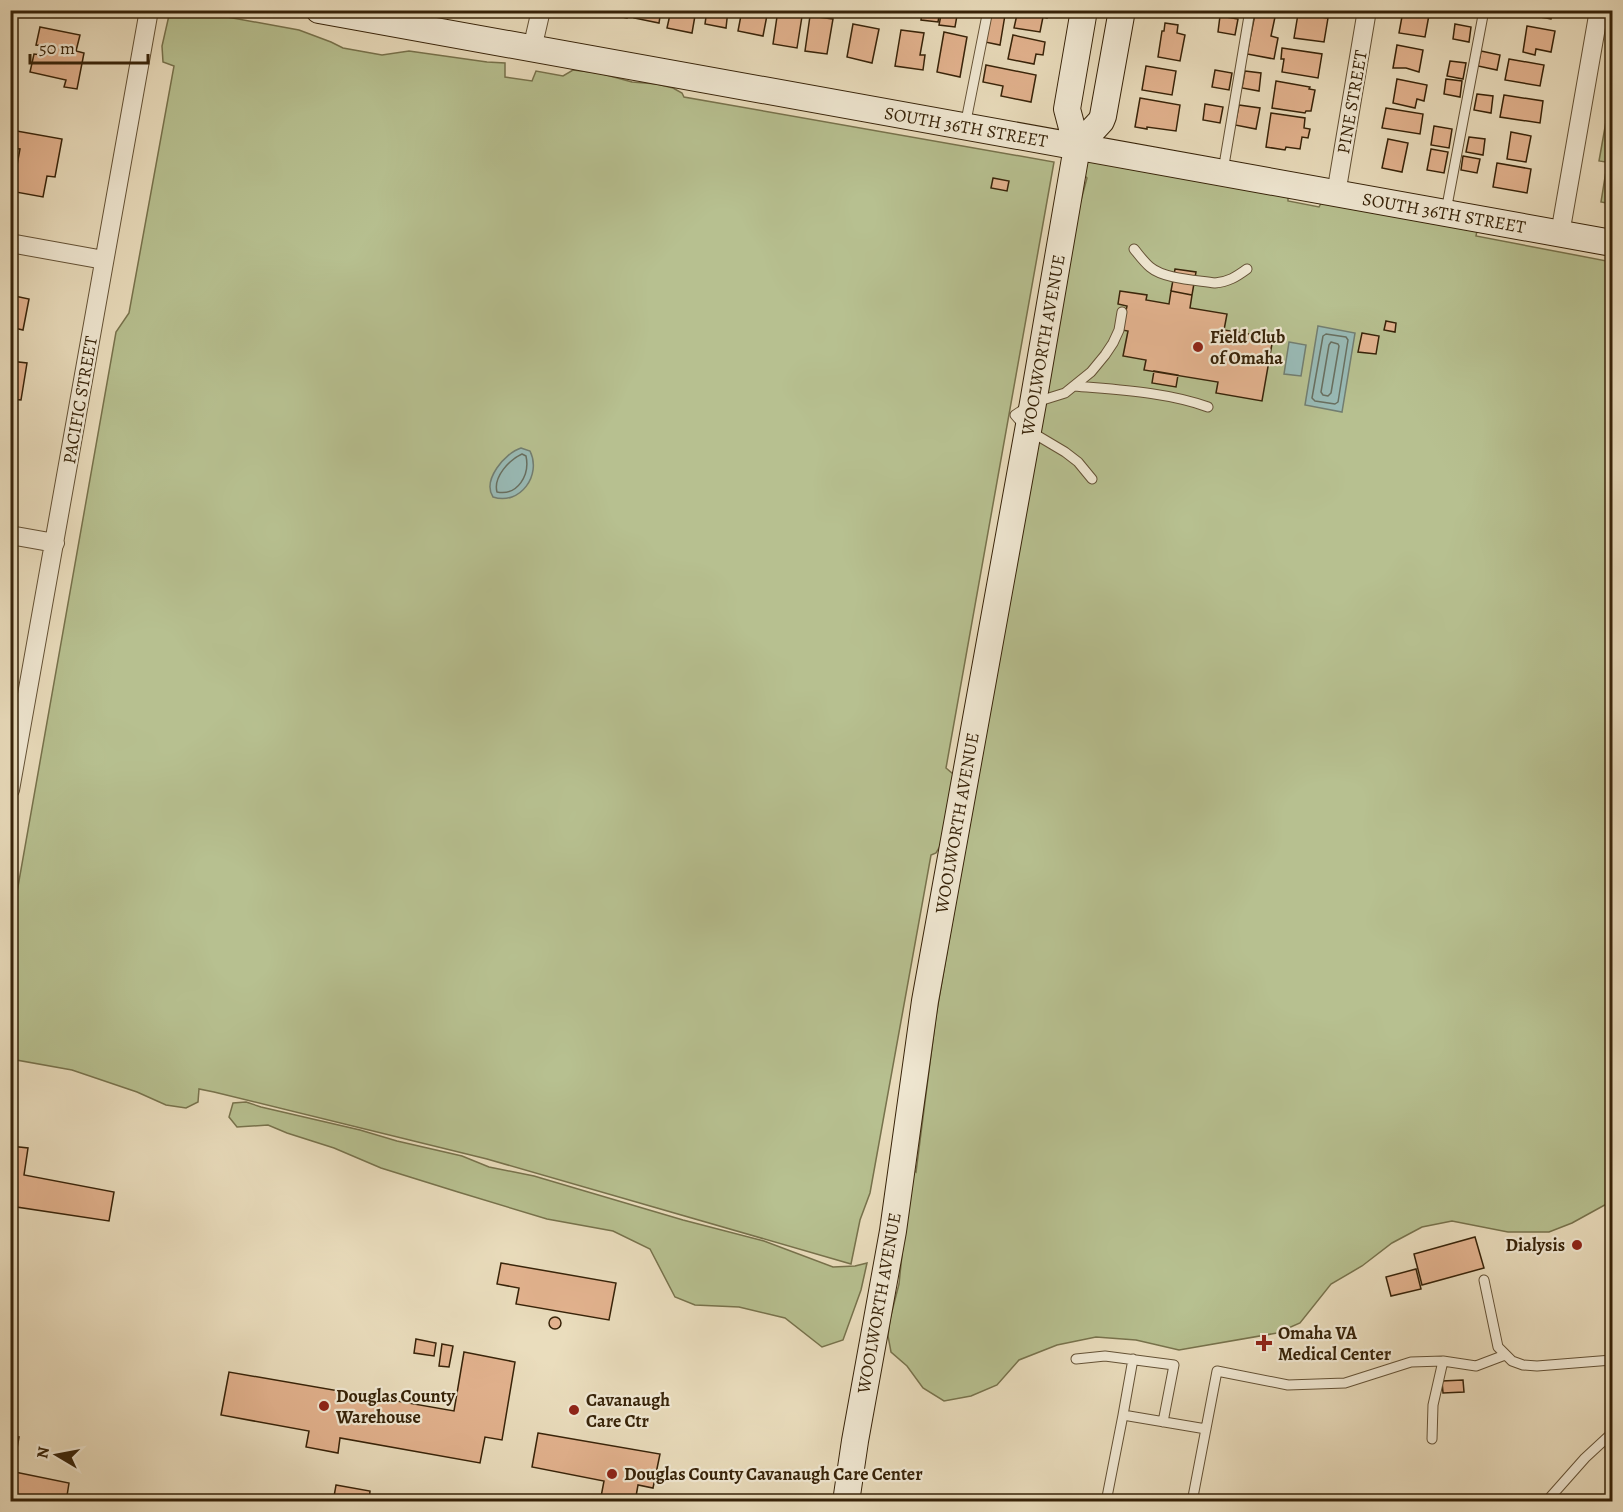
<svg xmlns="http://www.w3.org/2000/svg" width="1623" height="1512" viewBox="0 0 1623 1512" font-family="Alegreya,serif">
<rect width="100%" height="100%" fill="#eaddbd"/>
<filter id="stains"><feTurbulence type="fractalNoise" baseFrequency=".00333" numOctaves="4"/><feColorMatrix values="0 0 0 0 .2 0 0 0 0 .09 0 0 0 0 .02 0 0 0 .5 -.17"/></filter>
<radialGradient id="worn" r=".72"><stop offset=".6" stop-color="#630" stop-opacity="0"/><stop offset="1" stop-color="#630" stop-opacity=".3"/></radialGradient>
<path fill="#b7c090" stroke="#77724c" stroke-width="1.5" d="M170,11h24l105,19 32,12 12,6 39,7 27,-4 78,11 18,1v14l27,4 4,-10 27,5 10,-6 26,3 33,9 25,2 16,4 9,5 2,4 370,65 -108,606 7,6 2,19 -10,45 -9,15 -5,2 -61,338 -10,27 -9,44 -364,-105 -273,-67 -15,-3 -1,13 -12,6 -20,-3 -29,-13 -65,-22 -61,-11v-133l105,-594 13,-19 45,-247 -11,-4 -1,-16z
M1610,99h2v64l-13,-2z
M1081,160l207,37v4l31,6 6,-11 152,35 -1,5 136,26v939l-40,22 -23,9h-41l-56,-11 -30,6 -30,16 -30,23 -31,18 -31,39 -23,10 -98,17 -43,-10 -40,-3 -39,8 -38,15 -22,25 -26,11 -27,5 -21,-13 -16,-22 -16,-14 -3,-16 2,-17 9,-35 12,-116 5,4 20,-156 16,-93 45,-251 2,-16 78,-441 10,-37 -6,-6z
M1606,171l6,1v32l-11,-2z
M246,1102l15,5 99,23 37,11 65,15 27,11 45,9 149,44 81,21 69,26 22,-1 12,-3 -6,27 -18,50 -21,7 -37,-29 -46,-11 -44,-2 -20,-8 -25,-48 -37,-18 -66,-12 -89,-27 -77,-24 -47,-20 -47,-15 -19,-8 -31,2 -8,-10 4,-14z"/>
<path fill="#99bbb7" stroke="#727e71" stroke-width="1.5" d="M1318,326l37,7 -13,79 -37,-7z
M1289,342l17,3 -5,31 -17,-2z
M521,448l9,3c12,24 -10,55 -37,46 -11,-17 12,-44 28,-49z"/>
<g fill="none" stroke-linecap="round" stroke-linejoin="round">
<path stroke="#686f60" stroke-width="1.5" d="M1326,334l20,3 2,3 -10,62 -3,2 -20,-3 -3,-3 11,-62z
M1331,342l7,2 1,2 -8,47 -3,3 -5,-1 -2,-3 8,-47z
M522,454l4,2c4,19 -8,40 -29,36 -4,-15 12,-32 25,-38z"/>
</g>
<path fill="#e3b38f" stroke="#372309" stroke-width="1.5" d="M600,10h28l-1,8 -28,-6z
M635,10h26l-2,13 -25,-5z
M671,10h25l-4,23 -25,-5z
M707,10h21l-2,18 -21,-4z
M742,10h26l-5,26 -25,-5z
M778,10h25l-6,38 -24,-4z
M922,10h18l-2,12 -17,-2z
M942,10h16l-3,17 -16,-2z
M1018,10h31l-2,8 -4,-1 -3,15 -26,-4z
M1518,10h35l-2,9 -34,-6z
M1403,11l26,4 -4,22 -26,-4z
M990,13l15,2 -5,30 -15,-3z
M1255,14l20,3 -4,19 7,2 -4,21 -27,-5z
M1298,14l30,4 -4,24 -30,-4z
M810,16l23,3 -6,35 -22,-3z
M1220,16l18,3 -3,16 -17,-3z
M1165,23l13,2 -1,8 8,2 -5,26 -22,-4 4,-26h2z
M853,24l26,5 -7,34 -25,-6z
M1455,24l16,3 -2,15 -16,-3z
M1527,26l28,5 -4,21 -15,-3 -1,6 -12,-3z
M40,27l40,8 -4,16 8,2 -7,36 -13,-2 2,-7 -36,-8 4,-18 8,1 2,-9 -8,-1z
M901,30l23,3 -4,22h5l-2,15 -28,-4z
M944,32l23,5 -7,40 -23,-5z
M1013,35l32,7 -2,13 -7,-1 -2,10 -26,-5z
M1397,45l26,5 -4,22 -13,-4h-13z
M1282,48l40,6 -4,24 -36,-6 2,-13h-3z
M1481,51l19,4 -3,15 -19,-4z
M1509,59l35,6 -4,21 -35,-6z
M1450,61l16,2 -3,16 -16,-3z
M986,65l50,10 -5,27 -30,-6 2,-10 -20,-4z
M1146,66l30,5 -4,24 -30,-5z
M1215,70l17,3 -3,17 -17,-3z
M1245,71l16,2 -2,18 -17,-3z
M1397,79l30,6 -3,16 -7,-2 -2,9 -22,-5z
M1446,79l16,2 -2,16 -16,-3z
M1276,81l34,6 -1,2 6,1 -4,21h-5l-1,2 -33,-5z
M1477,94l16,2 -2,17 -17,-3z
M1504,95l39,6 -3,22 -40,-6z
M1140,98l40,7 -4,26 -29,-4v2l-12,-2z
M1205,104l18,3 -3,16 -17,-3z
M1239,105l21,3 -4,21 -21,-4z
M1386,108l37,6 -3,20 -38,-6z
M1271,113l34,5 -1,10 6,1 -2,9 -6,-1 -2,12 -14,-2 -1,3 -19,-3z
M1434,126l18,3 -3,19 -18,-3z
M11,130l51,9 -7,38 -8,-1 -4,21 -33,-6 1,-15h4l5,-27 -10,-1z
M1511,132l20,4 -5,26 -19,-3z
M1469,137l16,2 -2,16 -17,-3z
M1388,139l20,4 -6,29 -20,-4z
M1431,149l17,3 -4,21 -17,-3z
M1463,156l17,3 -3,14 -16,-3z
M1497,163l34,6 -4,24 -34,-6z
M993,178l16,3 -2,10 -16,-3z
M1175,269l21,3 -4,23 -21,-4z
M1120,291l27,4 -1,5 23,4 2,-13 21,4 -2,13 37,6 -3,16 49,8 -11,63 -46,-8 2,-11 -74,-12 2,-10 -23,-4 5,-25 -6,-1 5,-24 -9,-2z
M10,295l19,4 -6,31 -13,-3z
M1386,321l10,2 -1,9 -11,-2z
M1362,333l17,3 -3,18 -18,-2z
M10,361l17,2 -6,37 -11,-1z
M1154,371l24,4 -2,12 -24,-4z
M10,1146l18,2 -4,27 90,17 -5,29 -99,-15z
M1475,1237l9,31 -62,17 -8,-31z
M501,1263l115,20 -7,37 -93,-16 3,-16 -22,-4z
M1416,1269l5,20 -30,7 -5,-19z
M549 1323a6 6 0 1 1 12 0a6 6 0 1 1-12 0Z
M416,1339l20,4 -2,13 -20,-3z
M442,1344l11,2 -4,21 -10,-1z
M464,1352l51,10 -13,78 -17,-3 -5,26 -140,-25 -2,15 -32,-6 3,-16 -88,-16 8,-43 225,39z
M1463,1380l1,12 -21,1 -1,-12z
M538,1433l122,21 -7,34 -15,-3 -3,17h-35l4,-21 -72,-14z
M10,1436l9,1 -6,35 -3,-1z
M10,1471l59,12 -3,19h-56z
M336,1485l34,6 -1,10 4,1h-40z
M284,1497l24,5h-25z"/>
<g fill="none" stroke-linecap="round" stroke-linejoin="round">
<defs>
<path id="lane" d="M965,126l23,-116
M1223,171l27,-161
M1446,211l38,-201
M1134,249c5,6 10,13 16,18 14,12 46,13 65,16 13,-1 21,-6 32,-14
M1074,386c45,4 92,6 134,21
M1092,479l-14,-17 -13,-10 -37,-22 -13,-15 18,-12 32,-10 26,-21 14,-17 8,-12 6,-13 3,-18
M1484,1280l14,67 14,14 11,4 14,1 75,-6
M1076,1359l29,-3 69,9 -11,57
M1123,1415l10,-56
M1432,1439l1,-34 10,-44 33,5 29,-11
M1106,1502l17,-87 83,14
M1192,1502l25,-131 71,14 57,-2 66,-21 32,-1
M1546,1502l39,-44 27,-25"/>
<path id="street" d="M532,49l9,-39
M1336,194l31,-184
M1560,234l39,-224
M10,243l94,17
M10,535l45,8
M10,790l139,-780"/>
<path id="secondary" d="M319,10l1293,233
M1077,147l24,-26 2,-5 19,-106
M846,1502l9,-61 38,-210 32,-230 108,-598 44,-256 -10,-38 17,-99"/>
</defs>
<use href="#lane" stroke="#645236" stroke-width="11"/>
<use href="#street" stroke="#645236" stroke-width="20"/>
<use href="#secondary" stroke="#372309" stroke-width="28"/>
<use href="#lane" stroke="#f1e9d4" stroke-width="9"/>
<use href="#street" stroke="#f1e9d4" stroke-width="18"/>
<use href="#secondary" stroke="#f1e9d4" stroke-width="26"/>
</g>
<g fill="#8f2418" stroke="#f1e9d4" stroke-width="2">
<circle cx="1198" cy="347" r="6"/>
<circle cx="1577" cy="1245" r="6"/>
<path d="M1261 1334h6v6h6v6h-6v6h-6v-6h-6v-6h6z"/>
<circle cx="324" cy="1406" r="6"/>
<circle cx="574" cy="1410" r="6"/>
<circle cx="612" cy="1474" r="6"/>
</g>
<g text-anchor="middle" stroke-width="4.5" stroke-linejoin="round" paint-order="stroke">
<g font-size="18" fill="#372309" stroke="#f1e9d4">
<text transform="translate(1352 102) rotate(-80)" y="6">PINE STREET</text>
<text transform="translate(966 127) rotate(10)" y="6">SOUTH 36TH STREET</text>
<text transform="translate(1444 213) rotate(10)" y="6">SOUTH 36TH STREET</text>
<text transform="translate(1043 345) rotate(-80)" y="6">WOOLWORTH AVENUE</text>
<text transform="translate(80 400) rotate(-80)" y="6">PACIFIC STREET</text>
<text transform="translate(957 823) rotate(-80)" y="6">WOOLWORTH AVENUE</text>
<text transform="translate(879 1303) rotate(-80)" y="6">WOOLWORTH AVENUE</text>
</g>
<g font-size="18" font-weight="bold" fill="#372309" stroke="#f1e9d4" text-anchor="start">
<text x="1210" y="343">Field Club<tspan x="1210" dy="21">of Omaha</tspan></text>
<text x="1565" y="1251" text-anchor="end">Dialysis</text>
<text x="1278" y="1339">Omaha VA<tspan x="1278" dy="21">Medical Center</tspan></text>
<text x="336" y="1402">Douglas County<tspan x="336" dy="21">Warehouse</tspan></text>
<text x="586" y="1406">Cavanaugh<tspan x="586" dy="21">Care Ctr</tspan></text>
<text x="624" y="1480">Douglas County Cavanaugh Care Center</text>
</g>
</g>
<rect width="1623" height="1512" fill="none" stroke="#eaddbd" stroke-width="36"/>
<rect x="12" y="12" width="1599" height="1488" fill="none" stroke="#372309" stroke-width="3"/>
<rect x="18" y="18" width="1587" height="1476" fill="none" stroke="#372309" stroke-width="1.5"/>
<g transform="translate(57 1455) rotate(280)" stroke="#f1e9d4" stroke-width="4.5" paint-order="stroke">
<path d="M0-4.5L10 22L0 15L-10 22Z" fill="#372309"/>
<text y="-9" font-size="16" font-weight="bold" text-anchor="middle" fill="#372309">N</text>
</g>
<path d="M30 54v9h118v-9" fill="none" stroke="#372309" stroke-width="3"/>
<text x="39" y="54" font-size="18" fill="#372309" stroke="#f1e9d4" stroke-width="4.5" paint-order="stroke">50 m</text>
<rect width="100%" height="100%" filter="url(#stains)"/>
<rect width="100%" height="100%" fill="url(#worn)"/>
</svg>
